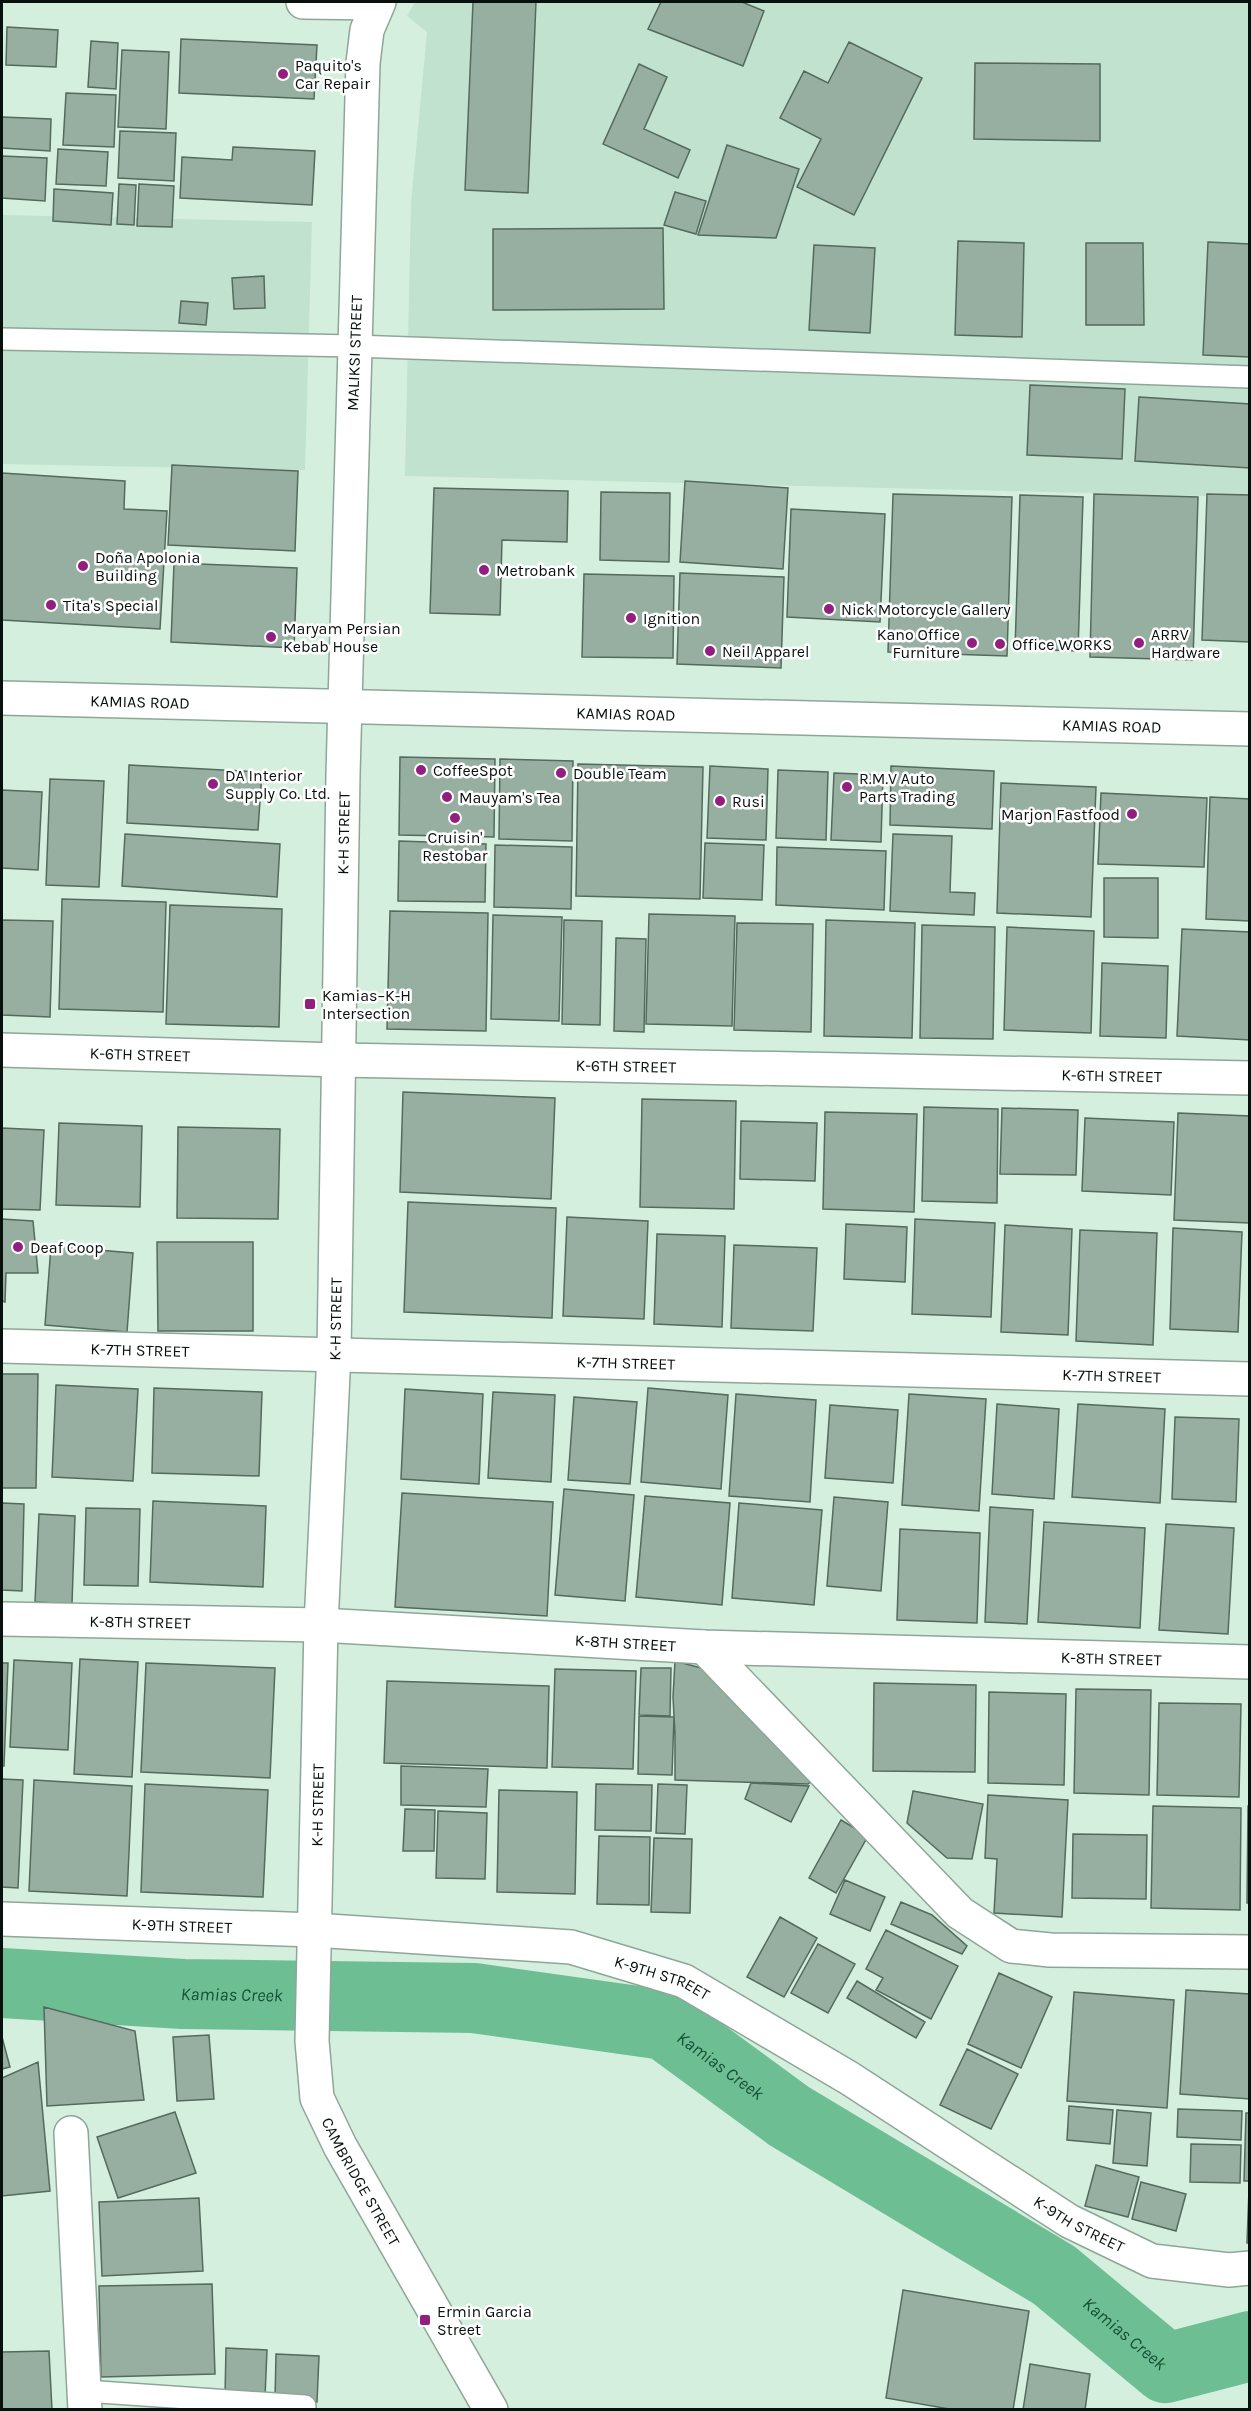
<svg xmlns="http://www.w3.org/2000/svg" width="1251" height="2411" viewBox="0 0 1251 2411" font-family="Karla,sans-serif">
<rect width="100%" height="100%" fill="#d5efdf"/>
<path fill="#c1e2cf" d="M415,2h834v495l-844,-21 6,-273 16,-171 -20,-16z
M2,215l310,7 -7,248 -303,-6z"/>
<g fill="none" stroke-linecap="round" stroke-linejoin="round">
<path stroke="#6ebe94" stroke-width="70" id="s1" d="M2,1983l181,11 291,4 191,27 124,91 265,159 112,93 84,-22"/>
</g>
<path fill="#96afa0" stroke="#546a5d" stroke-width="1.5" d="M473,2h63l-8,191 -63,-3z
M661,2h81l22,9 -21,55 -95,-37z
M7,27l51,3 -2,37 -50,-2z
M181,39l136,6 -3,54 -135,-6z
M91,41l27,2 -2,46 -28,-2z
M849,42l73,36 -68,137 -57,-28 24,-48 -41,-21 24,-47 24,12z
M122,50l47,2 -3,77 -48,-2z
M975,63l125,1v77l-126,-2z
M639,64l28,13 -23,52 46,21 -12,28 -75,-34z
M66,93l50,2 -2,52 -51,-2z
M2,117l49,2 -1,32 -48,-3z
M120,131l56,2 -2,48 -56,-3z
M727,145l72,24 -23,69 -78,-3z
M233,147l82,4 -3,54 -132,-7 2,-41 50,3z
M58,149l50,3 -2,34 -50,-2z
M2,156l45,2 -2,43 -43,-3z
M119,184l17,1 -2,40 -17,-1z
M139,184l35,2 -2,41 -35,-1z
M54,189l59,4 -2,32 -58,-4z
M675,192l31,9 -10,33 -32,-9z
M663,228l1,81 -171,1v-81z
M958,241l66,2 -2,94 -67,-2z
M1208,242l42,2v113l-47,-2z
M1086,243h57l1,82h-58z
M814,245l61,3 -5,85 -61,-3z
M264,276l1,32 -31,1 -2,-31z
M181,301l27,2 -2,22 -27,-2z
M1030,385l95,4 -3,70 -95,-4z
M1139,397l111,7v64l-115,-7z
M172,465l126,6 -3,80 -127,-6z
M2,473l123,8 -1,28 43,2 -7,118 -158,-9z
M685,481l103,7 -5,81 -103,-7z
M434,488l134,3 -1,51 -65,-2 -2,75 -70,-2z
M601,492l69,1 -1,69 -69,-2z
M893,494l119,3 -5,159 -119,-4z
M1094,494l104,3 -5,163 -103,-3z
M1207,494l43,1v147l-48,-2z
M1020,495l63,2 -5,154 -63,-2z
M791,509l94,5 -5,108 -93,-5z
M174,563l123,5 -3,80 -123,-6z
M680,573l104,4 -3,91 -104,-4z
M584,574l90,2 -1,82 -91,-1z
M400,757l95,2 -1,78 -95,-2z
M500,759l73,2 -1,80 -73,-2z
M578,764l125,3 -3,132 -124,-3z
M129,765l133,7 -4,58 -131,-7z
M710,766l58,3 -2,71 -59,-2z
M891,766l103,5 -2,58 -102,-4z
M778,770l50,2 -2,68 -50,-2z
M834,773l49,2 -2,67 -50,-2z
M50,779l54,2 -5,106 -53,-2z
M1001,783l95,4 -5,130 -94,-4z
M2,790l40,2 -4,78 -36,-2z
M1101,793l106,5 -3,69 -106,-3z
M1210,797l40,2v122l-44,-2z
M125,834l155,10 -3,53 -155,-11z
M893,834l59,2 -2,56 25,1 -1,22 -84,-4z
M399,841l87,3 -1,58 -87,-1z
M705,843l59,2 -2,55 -59,-2z
M495,845l77,2 -1,62 -77,-2z
M777,847l109,4 -2,59 -108,-5z
M1104,878h54v60l-54,-1z
M62,899l104,3 -3,110 -104,-3z
M170,905l112,4 -3,118 -113,-3z
M390,911l98,2 -2,118 -99,-2z
M649,914l86,2 -3,110 -86,-2z
M493,915l69,2 -3,104 -68,-2z
M2,920l51,1 -3,96 -48,-2z
M564,920l38,1 -2,104 -38,-1z
M826,920l89,3 -3,115 -88,-2z
M737,923l76,1 -2,108 -77,-2z
M922,925l73,2 -2,112 -73,-1z
M1007,927l87,4 -3,102 -87,-3z
M1182,929l68,3v108l-73,-4z
M616,938l30,1 -2,93 -30,-1z
M1102,963l66,3 -2,72 -66,-2z
M403,1092l152,6 -4,101 -151,-7z
M642,1099l94,2 -2,108 -94,-2z
M924,1107l74,2 -1,94 -75,-2z
M1002,1108l76,2 -2,65 -76,-1z
M825,1112l92,2 -3,98 -91,-3z
M1178,1113l72,3v107l-76,-3z
M1085,1118l89,4 -3,73 -89,-4z
M741,1121l76,2 -2,58 -75,-2z
M59,1123l83,3 -2,81 -84,-2z
M178,1127l102,2 -2,90 -101,-1z
M2,1128l42,2 -4,80 -38,-1z
M408,1202l148,6 -4,110 -148,-6z
M567,1217l81,4 -4,98 -81,-3z
M2,1219l31,2 5,52h-32l-1,29 -3,-1z
M915,1219l80,4 -4,94 -79,-3z
M846,1224l61,3 -2,55 -61,-3z
M1005,1225l67,4 -4,106 -67,-3z
M1173,1228l69,4 -4,100 -68,-3z
M1080,1230l77,3 -4,112 -77,-4z
M657,1234l68,2 -3,91 -68,-3z
M157,1242h96v89h-95z
M734,1245l83,3 -4,83 -82,-3z
M51,1246l82,7 -6,79 -82,-7z
M2,1374h36l-2,114h-34z
M56,1385l82,4 -5,92 -81,-4z
M154,1388l108,4 -3,84 -107,-3z
M648,1388l80,7 -7,94 -80,-7z
M405,1389l78,5 -4,90 -78,-5z
M493,1392l62,3 -4,87 -63,-4z
M736,1394l80,6 -6,102 -81,-6z
M909,1394l77,5 -7,112 -77,-6z
M574,1397l63,5 -7,82 -62,-4z
M997,1404l62,5 -5,90 -62,-5z
M1078,1404l87,5 -5,94 -88,-6z
M830,1405l68,5 -5,73 -68,-5z
M1175,1417l64,2 -3,83 -64,-3z
M564,1489l70,6 -9,106 -70,-6z
M402,1493l151,9 -6,114 -152,-9z
M645,1496l85,7 -8,102 -86,-8z
M834,1497l54,5 -7,89 -54,-5z
M153,1501l113,5 -3,81 -113,-5z
M2,1503l22,1 -2,87 -20,-1z
M739,1503l83,7 -8,95 -82,-7z
M990,1507l43,3 -6,114 -42,-2z
M86,1508l54,1 -2,77 -54,-1z
M39,1514l36,2 -3,88 -37,-2z
M1044,1522l101,6 -5,100 -102,-6z
M1166,1524l68,4 -6,106 -69,-4z
M900,1529l80,4 -3,90 -80,-3z
M80,1659l58,3 -6,115 -58,-3z
M14,1660l58,3 -4,87 -58,-3z
M675,1661l26,7 113,111 -6,5 -133,-4v-46l-2,-37z
M2,1663h6l-4,103h-2z
M146,1663l129,5 -5,110 -129,-6z
M641,1668h30l-1,48 -31,-1z
M555,1669l81,2 -3,98 -81,-2z
M387,1681l162,5 -2,82 -163,-5z
M874,1683l102,2 -1,87 -102,-1z
M1076,1689l75,1 -2,105 -75,-2z
M989,1692l77,2 -2,91 -76,-2z
M1159,1703l82,1 -2,93 -82,-2z
M639,1716l35,1 -2,58 -34,-1z
M401,1766l87,3 -2,38 -85,-2z
M2,1779l21,1 -5,108 -16,-1z
M34,1780l98,6 -5,110 -98,-5z
M751,1783l58,3 -18,36 -46,-23z
M145,1784l123,6 -5,107 -122,-5z
M596,1784l56,1 -1,46 -56,-1z
M658,1784l29,1 -2,49 -29,-1z
M499,1790l78,2 -2,102 -78,-2z
M913,1791l70,13 -11,55 -25,-1 -40,-35z
M988,1795l80,5 -6,117 -68,-4 3,-54 -12,-1z
M1153,1806l88,2 -1,102 -89,-2z
M1248,1806h2v97h-3z
M405,1809l30,1 -1,41h-31z
M438,1811l49,2 -2,66 -49,-1z
M841,1820l27,16 -32,57 -27,-15z
M1073,1834l74,1 -1,64 -74,-1z
M599,1836l51,1 -1,68 -52,-1z
M654,1838l38,1 -2,74 -39,-1z
M845,1880l40,17 -15,34 -40,-17z
M901,1902l31,13 35,31 -5,8 -71,-30z
M780,1917l37,21 -33,59 -37,-20z
M886,1930l72,36 -27,53 -55,-29 7,-12 -17,-9z
M818,1944l37,20 -27,49 -37,-20z
M999,1973l53,24 -31,71 -53,-24z
M857,1981l68,41 -9,16 -69,-40z
M1186,1990l64,4v105l-70,-5z
M1074,1992l100,8 -7,108 -100,-7z
M44,2007l91,24 9,69 -97,6z
M209,2035l5,64 -37,2 -4,-64z
M2,2037l8,30 -8,2z
M967,2049l51,25 -27,55 -51,-24z
M38,2062l12,129 -48,5v-118z
M1069,2106l44,4 -3,34 -43,-4z
M1178,2109l64,2 -1,29 -64,-3z
M1117,2110l34,3 -4,53 -34,-3z
M175,2112l21,61 -78,25 -21,-61z
M1246,2113h4v68h-6z
M1191,2144l50,1 -1,38 -50,-1z
M1096,2165l43,12 -11,40 -43,-11z
M1141,2182l45,12 -10,37 -44,-12z
M1249,2190h1v53h-3z
M199,2198l4,73 -101,5 -3,-74z
M212,2284l3,90 -114,3 -2,-91z
M903,2290l126,21 -16,99h-58l-69,-12z
M226,2348l41,2 -2,47 -40,-2z
M49,2351l3,59h-50v-58z
M276,2354l43,2 -2,46 -42,-2z
M1030,2364l60,10 -5,36h-62z"/>
<g fill="none" stroke-linecap="round" stroke-linejoin="round">
<defs>
<path id="lane" d="M2,339l352,7 896,31
M85,2391l220,15"/>
<g id="street">
<path id="s2" d="M2,1050l338,10 910,18"/>
<path id="s3" d="M2,1346l1248,33"/>
<path id="s4" d="M2,1619l319,6 383,22 546,15"/>
<path d="M704,1647l256,266 51,33 39,4 200,2"/>
<path id="s5" d="M2,1919l312,11 257,17 113,34 165,97 220,143 83,40 77,9 21,-2"/>
<path d="M71,2133l14,277"/>
</g>
<g id="secondary">
<path d="M303,2l75,1"/>
<path id="s6" d="M379,2l-12,28 -4,33 -20,711 -9,579 -13,272 -9,416 5,57 23,48 151,264"/>
<path id="s7" d="M2,698l1248,31"/>
</g>
</defs>
<use href="#lane" stroke="#8ea698" stroke-width="24"/>
<use href="#street" stroke="#8ea698" stroke-width="36"/>
<use href="#secondary" stroke="#8ea698" stroke-width="36"/>
<use href="#lane" stroke="#fff" stroke-width="21"/>
<use href="#street" stroke="#fff" stroke-width="33"/>
<use href="#secondary" stroke="#fff" stroke-width="33"/>
</g>
<g fill="#921e7d" stroke="#fff" stroke-width="2">
<circle cx="283" cy="74" r="6"/>
<circle cx="83" cy="566" r="6"/>
<circle cx="484" cy="570" r="6"/>
<circle cx="51" cy="605" r="6"/>
<circle cx="829" cy="609" r="6"/>
<circle cx="631" cy="618" r="6"/>
<circle cx="271" cy="637" r="6"/>
<circle cx="972" cy="643" r="6"/>
<circle cx="1139" cy="643" r="6"/>
<circle cx="1000" cy="644" r="6"/>
<circle cx="710" cy="651" r="6"/>
<circle cx="421" cy="770" r="6"/>
<circle cx="561" cy="773" r="6"/>
<circle cx="213" cy="784" r="6"/>
<circle cx="847" cy="787" r="6"/>
<circle cx="447" cy="797" r="6"/>
<circle cx="720" cy="801" r="6"/>
<circle cx="1132" cy="814" r="6"/>
<circle cx="455" cy="818" r="6"/>
<rect x="304" y="998" width="12" height="12" rx="3"/>
<circle cx="18" cy="1247" r="6"/>
<rect x="419" y="2314" width="12" height="12" rx="3"/>
</g>
<g text-anchor="middle" stroke-width="5" stroke-linejoin="round" paint-order="stroke">
<g font-size="16" fill="#08110c" stroke="#fff" text-anchor="start">
<text x="295" y="71">Paquito's<tspan x="295" dy="18">Car Repair</tspan></text>
<text x="95" y="563">Doña Apolonia<tspan x="95" dy="18">Building</tspan></text>
<text x="496" y="576">Metrobank</text>
<text x="63" y="611">Tita's Special</text>
<text x="841" y="615">Nick Motorcycle Gallery</text>
<text x="643" y="624">Ignition</text>
<text x="283" y="634">Maryam Persian<tspan x="283" dy="18">Kebab House</tspan></text>
<text x="960" y="640" text-anchor="end">Kano Office<tspan x="960" dy="18">Furniture</tspan></text>
<text x="1151" y="640">ARRV<tspan x="1151" dy="18">Hardware</tspan></text>
<text x="1012" y="650">Office WORKS</text>
<text x="722" y="657">Neil Apparel</text>
<text x="433" y="776">CoffeeSpot</text>
<text x="573" y="779">Double Team</text>
<text x="225" y="781">DA Interior<tspan x="225" dy="18">Supply Co. Ltd.</tspan></text>
<text x="859" y="784">R.M.V Auto<tspan x="859" dy="18">Parts Trading</tspan></text>
<text x="459" y="803">Mauyam's Tea</text>
<text x="732" y="807">Rusi</text>
<text x="1120" y="820" text-anchor="end">Marjon Fastfood</text>
<text x="455" y="843" text-anchor="middle">Cruisin'<tspan x="455" dy="18">Restobar</tspan></text>
<text x="322" y="1001">Kamias–K-H<tspan x="322" dy="18">Intersection</tspan></text>
<text x="30" y="1253">Deaf Coop</text>
<text x="437" y="2317">Ermin Garcia<tspan x="437" dy="18">Street</tspan></text>
</g>
<g font-size="16" fill="#08110c" stroke="#fff">
<text transform="translate(354 353) rotate(-88)" y="6">MALIKSI STREET</text>
<text dy="6" stroke="none"><textPath href="#s7" startOffset="138">KAMIAS ROAD</textPath></text>
<text dy="6" stroke="none"><textPath href="#s7" startOffset="624">KAMIAS ROAD</textPath></text>
<text dy="6" stroke="none"><textPath href="#s7" startOffset="1110">KAMIAS ROAD</textPath></text>
<text transform="translate(343 833) rotate(-89)" y="6">K-H STREET</text>
<text dy="6" stroke="none"><textPath href="#s2" startOffset="138">K-6TH STREET</textPath></text>
<text dy="6" stroke="none"><textPath href="#s2" startOffset="624">K-6TH STREET</textPath></text>
<text dy="6" stroke="none"><textPath href="#s2" startOffset="1110">K-6TH STREET</textPath></text>
<text transform="translate(335 1319) rotate(-89)" y="6">K-H STREET</text>
<text dy="6" stroke="none"><textPath href="#s3" startOffset="138">K-7TH STREET</textPath></text>
<text dy="6" stroke="none"><textPath href="#s3" startOffset="624">K-7TH STREET</textPath></text>
<text dy="6" stroke="none"><textPath href="#s3" startOffset="1110">K-7TH STREET</textPath></text>
<text dy="6" stroke="none"><textPath href="#s4" startOffset="138">K-8TH STREET</textPath></text>
<text dy="6" stroke="none"><textPath href="#s4" startOffset="624">K-8TH STREET</textPath></text>
<text dy="6" stroke="none"><textPath href="#s4" startOffset="1110">K-8TH STREET</textPath></text>
<text transform="translate(317 1805) rotate(-89)" y="6">K-H STREET</text>
<text dy="6" stroke="none"><textPath href="#s5" startOffset="180">K-9TH STREET</textPath></text>
<text dy="6" stroke="none"><textPath href="#s5" startOffset="666">K-9TH STREET</textPath></text>
<text dy="6" stroke="none"><textPath href="#s6" startOffset="2194">CAMBRIDGE STREET</textPath></text>
<text dy="6" stroke="none"><textPath href="#s5" startOffset="1152">K-9TH STREET</textPath></text>
</g>
<g font-size="18" font-style="italic" fill="#145236" stroke="#fff">
<text dy="6" stroke="none"><textPath href="#s1" startOffset="230">Kamias Creek</textPath></text>
<text dy="6" stroke="none"><textPath href="#s1" startOffset="734">Kamias Creek</textPath></text>
<text dy="6" stroke="none"><textPath href="#s1" startOffset="1220">Kamias Creek</textPath></text>
</g>
</g>
<rect width="1251" height="2411" fill="none" stroke="#08110c" stroke-width="6"/>
</svg>
